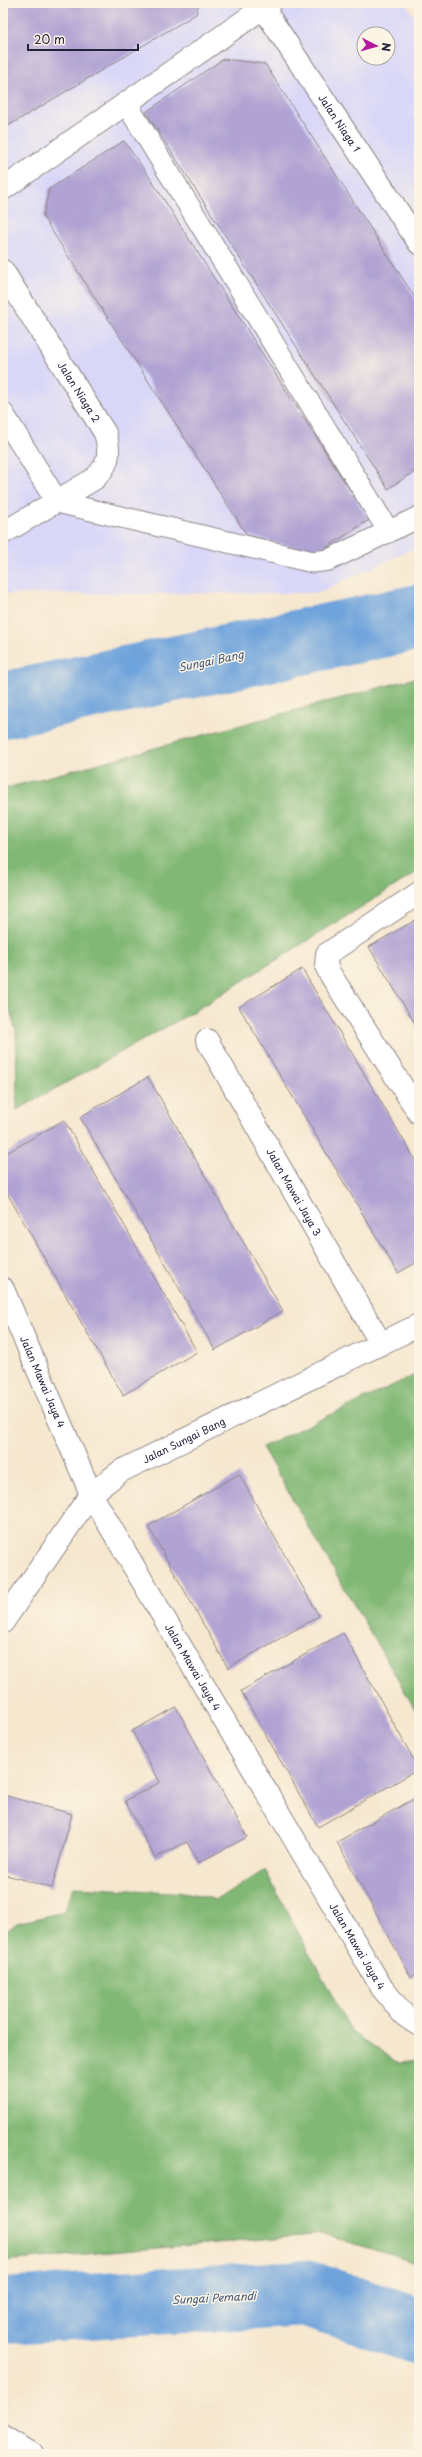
<svg xmlns="http://www.w3.org/2000/svg" width="422" height="2457" viewBox="0 0 422 2457" font-family="'Playpen Sans',sans-serif">
<rect width="100%" height="100%" fill="#fcf5e5"/>
<filter id="ink" filterUnits="userSpaceOnUse"><feTurbulence type="fractalNoise" baseFrequency=".025" numOctaves="2"/><feDisplacementMap in="SourceGraphic" scale="8" xChannelSelector="R" yChannelSelector="G"/><feConvolveMatrix kernelMatrix="1 2 1 2 8 2 1 2 1" color-interpolation-filters="sRGB"/></filter>
<filter id="wash" filterUnits="userSpaceOnUse"><feTurbulence type="fractalNoise" baseFrequency=".012" numOctaves="4" result="noise"/><feDisplacementMap in="SourceGraphic" scale="16" xChannelSelector="R" yChannelSelector="G"/><feGaussianBlur stdDeviation="0.9" result="paint"/><feColorMatrix in="noise" values="0 0 0 0 0 0 0 0 0 0 0 0 0 0 0 0 0 1.4 0 .05"/><feComposite in="paint" operator="in"/></filter>
<g filter="url(#wash)">
<rect width="100%" height="100%" fill="#f6e7cf"/>
<path fill="#d9d7f8" fill-rule="evenodd" d="M3,3h402l14,21v522l-101,47 -315,1zM364,34h24v24h-24z"/>
<path fill="#81b874" stroke="#526d58" d="M419,677v194l-226,141 -176,98 -1,-79 -13,-45v-197z
M419,1373v343l-157,-269z
M265,1870l86,161 47,32 21,-2v203l-95,-30 -321,27v-327l14,-11 47,-11 10,-25 115,6 28,7z"/>
<g fill="none" stroke-linecap="round" stroke-linejoin="round">
<path stroke="#6ea3db" stroke-width="66" d="M3,705l416,-88
M3,2311l302,-18 114,38"/>
</g>
<g id="blocks">
<path fill="#b0a3d3" d="M3,3h196l-3,11 -193,115z
M223,59l42,5 154,240v164l-31,21 -242,-377z
M124,141l26,37 219,342 -51,33 -71,-18 -204,-318 6,-28z
M419,918v112l-50,-83z
M302,969l117,197v95l-21,12 -159,-266z
M148,1077l135,234 -68,39 -135,-233z
M64,1120l133,232 -74,43 -120,-209v-31z
M239,1474l80,142 -91,52 -80,-142z
M343,1633l76,136 -101,58 -77,-136z
M176,1707l71,130 -49,26 -11,-21 -32,16 -30,-57 35,-19 -28,-51z
M3,1795l69,19 -20,74 -49,-14z
M419,1796v177l-8,4 -74,-135z"/>
</g>
</g>
<g filter="url(#ink)">
<use href="#blocks" fill-opacity="0" stroke="#8c8485" stroke-width="1"/>
<g fill="none" stroke-linecap="round" stroke-linejoin="round">
<defs>
<path id="service" d="M126,103l263,429
M57,502l256,60 16,-2 90,-43"/>
<g id="minor">
<path id="s1" d="M260,3l159,240"/>
<path d="M3,189l267,-186"/>
<path id="s2" d="M3,271l102,162c6,20 4,32 -11,46l-91,54"/>
<path d="M3,414l54,88"/>
<path d="M419,893l-92,61 -1,12 4,8 89,139"/>
<path id="s3" d="M207,1040l174,304"/>
<path id="s4" d="M3,1289l88,205 291,494 22,27 15,10"/>
<path id="s5" d="M3,1622l88,-128 30,-23 298,-146"/>
<path d="M3,2436l29,18"/>
</g>
</defs>
<use href="#service" stroke="#8c8485" stroke-width="23"/>
<use href="#minor" stroke="#8c8485" stroke-width="24"/>
<use href="#service" stroke="#fff" stroke-width="21"/>
<use href="#minor" stroke="#fff" stroke-width="22"/>
</g>
</g>
<g text-anchor="middle" stroke-width="3" stroke-linejoin="round" paint-order="stroke">
<g font-size="10" fill="#22223b" stroke="#fcf5e5">
<text dy="4" stroke="none"><textPath href="#s1" startOffset="144">Jalan Niaga 1</textPath></text>
<text dy="4" stroke="none"><textPath href="#s2" startOffset="143">Jalan Niaga 2</textPath></text>
<text dy="4" stroke="none"><textPath href="#s3" startOffset="175">Jalan Mawai Jaya 3</textPath></text>
<text dy="4" stroke="none"><textPath href="#s4" startOffset="101">Jalan Mawai Jaya 4</textPath></text>
<text dy="4" stroke="none"><textPath href="#s5" startOffset="263">Jalan Sungai Bang</textPath></text>
<text dy="4" stroke="none"><textPath href="#s4" startOffset="424">Jalan Mawai Jaya 4</textPath></text>
<text dy="4" stroke="none"><textPath href="#s4" startOffset="748">Jalan Mawai Jaya 4</textPath></text>
</g>
<g font-size="11" font-style="italic" fill="#40567b" stroke="#fcf5e5">
<text transform="translate(211 661) rotate(-12)" y="4">Sungai Bang</text>
<text transform="translate(214 2298) rotate(-3)" y="4">Sungai Pemandi</text>
</g>
</g>
<rect width="422" height="2457" fill="none" stroke="#fcf5e5" stroke-width="16"/>
<g transform="translate(376 46) rotate(96)"><circle r="19" fill="#fcf5e5" stroke="#a5a1a1"/>
<path d="M0-3L7 15L0 10L-7 15Z" fill="#b5179e"/>
<text y="-6" font-size="11" font-weight="bold" text-anchor="middle" fill="#22223b">N</text>
</g>
<path d="M28 44v6h110v-6" fill="none" stroke="#22223b" stroke-width="2"/>
<text x="34" y="44" font-size="12" fill="#22223b" stroke="#fcf5e5" stroke-width="3" paint-order="stroke">20 m</text>
</svg>
